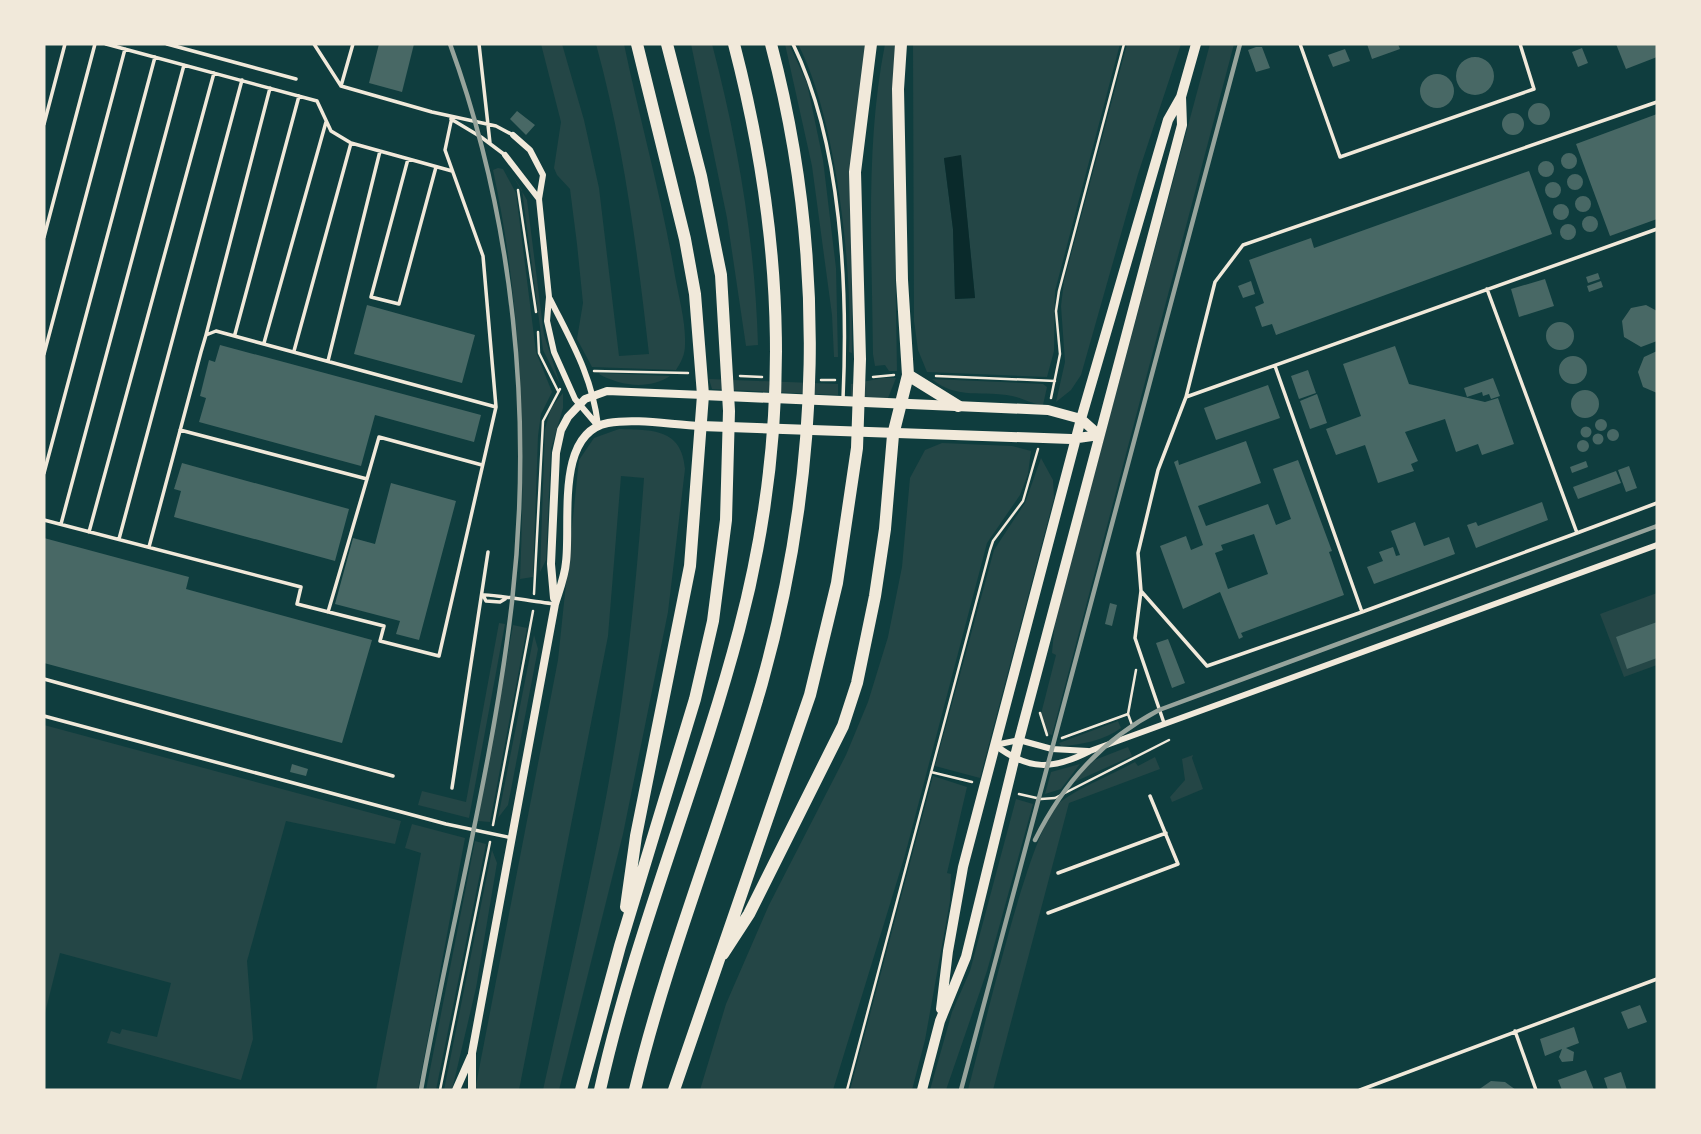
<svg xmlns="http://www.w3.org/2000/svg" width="1701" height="1134" viewBox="0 0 1701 1134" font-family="Bitter,serif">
<rect width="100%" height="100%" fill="#0f3d3e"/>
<path fill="#244646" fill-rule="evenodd" d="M541,44h21l22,76 15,68 20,168 30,-2c-12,-105 -25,-208 -53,-310h28c16,77 38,154 51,232 4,22 11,47 10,69 0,10 -4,17 -9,25l-84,-3 -15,-28 6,-36 -6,-59 -7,-55 -13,-14 -3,-7 7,-46z
M691,44h21c26,99 43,198 46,301l-12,1 -19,-128z
M785,44h4l18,39 16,77 13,108 2,89h-4l-2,-42 -20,-149z
M798,44h67l-14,112 1,197 -3,-1c4,-83 -13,-235 -51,-308z
M885,44h10l-2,74 4,253h-8l-4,-6 -10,1 -2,-12c-1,-104 -8,-208 12,-310z
M913,44h207l-65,247 -1,60 -7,26 -120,-5 -9,-22 -4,-29zM961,156l14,142 -20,1 -2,-70 -9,-70z
M1127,44h54l-43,130 -57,201 -10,15 -15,12 9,-40 -4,-56 3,-25z
M1210,44h24l-182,691 -6,-2 -5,-19 15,-59 -4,-2 3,-33z
M498,168l5,1 13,24 20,159 16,40 -11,22 -3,22 -5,141 -13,2c6,-138 2,-273 -27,-409z
M510,171l17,29 17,135 16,49 -17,-34 -21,-160z
M599,374l1,-1 70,3c-21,14 -50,10 -71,-2z
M883,378h13l-8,20 -37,-2v-12z
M709,379l129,5v11l-126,-6z
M932,379l111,5 4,3 -4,18c-11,-1 -20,-7 -31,-9 -28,-6 -56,4 -80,-17z
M563,393v15l-12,41 -5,111 -6,12 5,-143 6,-21z
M619,429c32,1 63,-1 66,40l-17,143 -45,222 -64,256h-16c27,-122 57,-245 76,-369 12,-81 19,-162 25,-243l-23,-2 -13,160 -89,454h-44l83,-430 21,-200 15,-22z
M942,443l70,3 19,5 -3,23 -8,21 -33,48 -82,312 -72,235h-133l26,-86 43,-99 77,-150 22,-53 20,-65 14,-70 8,-89 15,-28z
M1041,458l12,22 1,18 -74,280 -45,-12 59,-216 31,-47z
M1657,593v72l-33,12 -24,-63z
M499,623l6,1 -36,194 -51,-13 4,-14 44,11z
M513,625l14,3 -37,194 -12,-1z
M534,635l4,14 -30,156 -10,13z
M1118,721l3,7c-16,12 -40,17 -60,18l-2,-3z
M44,725l357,96 -6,23 -109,-23 -39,140 6,78 -12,41 -134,-37 4,-12 9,3 2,-5 35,8 14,-54 -111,-30 -16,64z
M1128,747l4,9 -60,27 20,-22z
M1193,755l-1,3 11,31 -31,13 -2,-5 15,-17 -3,-21z
M1155,757l5,12 -91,34 -76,287h-25c13,-47 62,-265 92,-288 22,-16 51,-27 75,-40l3,4z
M1080,764l-19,25 -16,5 6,-22z
M933,776l34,11 -20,86 4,1 -1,27 -25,139 -13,50h-62z
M1016,799l17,5 -46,167 -41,119h-16l22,-78 18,-41z
M412,824l53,14 -47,252h-42l45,-237 -16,-5z
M475,841l11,3 -50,246h-10z
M492,850l5,13 -21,125 -24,102h-8z"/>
<path fill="#0a2a2b" d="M961,155l14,143 -20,1 -2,-70 -9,-71z"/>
<path fill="#486865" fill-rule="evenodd" d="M379,44h35l-12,48 -33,-9z
M1367,44h31l2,5 -28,10z
M1616,44h41v13l-31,12z
M1256,47h6l8,21 -14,4 -8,-22z
M1582,48l6,15 -10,4 -6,-15z
M1345,49l5,12 -17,6 -5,-12z
M1456 76a19 19 0 1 1 38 0a19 19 0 1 1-38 0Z
M1420 91a17 17 0 1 1 34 0a17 17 0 1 1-34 0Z
M1528 114a11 11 0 1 1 22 0a11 11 0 1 1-22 0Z
M517,111l18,14 -9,10 -16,-16z
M1502 124a11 11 0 1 1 22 0a11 11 0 1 1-22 0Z
M1657,114v105l-47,17 -34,-92z
M1561 161a8 8 0 1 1 16 0a8 8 0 1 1-16 0Z
M1538 169a8 8 0 1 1 16 0a8 8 0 1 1-16 0Z
M1529,171l23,63 -276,101 -4,-11 -10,3 -7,-20 9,-4 -15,-43 62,-22 3,10z
M1567 182a8 8 0 1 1 16 0a8 8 0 1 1-16 0Z
M1545 190a8 8 0 1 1 16 0a8 8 0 1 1-16 0Z
M1575 204a8 8 0 1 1 16 0a8 8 0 1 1-16 0Z
M1553 212a8 8 0 1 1 16 0a8 8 0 1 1-16 0Z
M1582 224a8 8 0 1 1 16 0a8 8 0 1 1-16 0Z
M1560 232a8 8 0 1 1 16 0a8 8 0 1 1-16 0Z
M1598,273l2,6 -12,4 -2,-6z
M1545,279l9,27 -35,11 -8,-28z
M1251,281l4,13 -12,4 -5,-12z
M1601,281l2,6 -14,5 -2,-6z
M367,305l108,30 -13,48 -108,-29z
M1646,305l11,6v30l-16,6 -17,-10 -2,-16 9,-13z
M1546 336a14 14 0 1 1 28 0a14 14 0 1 1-28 0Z
M220,345l261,70 -7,27 -99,-27 -14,51 -162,-44 7,-24 -6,-2 9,-36 6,2z
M1395,346l14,38 76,18 13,-4 16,46 -32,11 -4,-11 -22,8 -11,-33 -40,13 13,29 -7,3 3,7 -36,12 -13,-38 -29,10 -10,-26 35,-13 -18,-52z
M1657,351v42l-14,-6 -5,-15 6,-15z
M1559 370a14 14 0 1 1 28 0a14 14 0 1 1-28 0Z
M1308,370l8,23 -17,6 -8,-23z
M1493,378l7,18 -9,3 -2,-5 -6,2 -1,-4 -15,5 -3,-9z
M1268,385l12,33 -64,22 -12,-32z
M1571 404a14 14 0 1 1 28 0a14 14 0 1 1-28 0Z
M1317,394l10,29 -17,6 -10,-28z
M1595 425a6 6 0 1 1 12 0a6 6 0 1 1-12 0Z
M1580.5 432a5.5 5.5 0 1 1 11 0a5.5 5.5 0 1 1-11 0Z
M1607 435a6 6 0 1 1 12 0a6 6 0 1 1-12 0Z
M1592.5 439a5.5 5.5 0 1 1 11 0a5.5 5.5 0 1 1-11 0Z
M1577 446a6 6 0 1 1 12 0a6 6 0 1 1-12 0Z
M1246,441l15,42 -63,23 8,20 62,-22 8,21 15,-6 -18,-50 25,-9 34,91 -3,1 15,43 -103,38 2,4 -4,2 -19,-47 -37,17 -23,-63 26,-10 5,14 12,-5 -29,-83 4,-2 1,5zM1254,534l14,40 -40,15 -13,-36 8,-3 -2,-5z
M1586,461l2,6 -16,6 -2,-6z
M182,463l167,46 -14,52 -161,-44 7,-26 -7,-2z
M1629,466l8,22 -11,4 -8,-22z
M1616,471l5,12 -43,16 -5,-12z
M391,483l65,18 -37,139 -23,-6 4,-13 -65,-17 18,-66 22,6z
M1542,502l6,18 -72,28 -9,-23 9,-3 2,4z
M1415,522l9,24 25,-9 6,17 -81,30 -7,-17 16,-6 -4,-9 14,-5 3,9 4,-1 -9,-24z
M44,538l145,39 -3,12 186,51 -30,103 -298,-80z
M1110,603l7,2 -5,21 -7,-2z
M1657,622v36l-30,11 -11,-32z
M1168,639l17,44 -13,5 -16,-45z
M292,764l16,5 -2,7 -16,-4z
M1640,1005l7,17 -19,7 -7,-17z
M1574,1027l5,16 -13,5 8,4 -1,9 -11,1 -3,-5 3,-8 -17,7 -5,-17z
M1586,1070l8,20h-32l-4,-10z
M1621,1072l6,18h-19l-4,-12z
M1491,1081l14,1 11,8h-38z"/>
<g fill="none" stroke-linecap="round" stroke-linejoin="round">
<path stroke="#f1e9da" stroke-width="2.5" d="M518,190l18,122
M538,332l1,21 19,38
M594,371l94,2
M740,376l22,1
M936,376l119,5
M873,377l21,-2
M821,380h14
M1051,398l9,-44 -4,-43 3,-20 65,-247
M534,594l9,-173 17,-32
M1040,713l7,22
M1132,725l-4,-11 8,-44
M1062,738l66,-24
M931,772l41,10
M1019,794l22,5 14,-1 114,-58
M493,825l40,-214
M440,1090l50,-248
M847,1090l143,-540 3,-9 30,-40 15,-52"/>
<path stroke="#f1e9da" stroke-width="3.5" d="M106,44l211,57 14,30 20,12 101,28
M167,44l129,35
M314,44l27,42 91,26 64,14 17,9
M479,44l11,99
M793,44c49,100 55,245 50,355
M1300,44l40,113 194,-68 -14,-45
M341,86l12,-42
M451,119l30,18 24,18
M44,124l21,-80
M408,159l-37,138 28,7 37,-137
M44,237l51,-193
M1487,289l90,244 80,-30
M235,334l64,-238
M206,335l64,-247
M264,343l62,-221
M294,351l57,-208
M44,354l81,-305
M328,361l52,-210
M1186,397l471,-168
M180,430l187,49 12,-42 103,28
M44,473l111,-416
M44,520l257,67 -4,17 87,22 -4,15 59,15 57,-249 -13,-151 -38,-106 7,-33
M61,524l123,-459
M89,532l125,-459
M119,539l123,-459
M149,547l52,-195 5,-17 10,-4 280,76
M1141,591l66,75 155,-54 -87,-246
M505,599l-5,3 -14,-1 -3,-6c4,-2 58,8 72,9
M328,612l39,-133
M1362,612l215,-79
M44,679l349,97
M44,716l402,108 66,14
M1164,723l-29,-85 6,-47 -3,-38 20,-83 28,-73 29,-115 28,-37 414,-143
M452,788l36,-236
M1058,873l108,-40
M1048,913l130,-49 -28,-68
M1515,1031l21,59
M1360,1090l297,-111"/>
<path stroke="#f1e9da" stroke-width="6" d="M513,135l17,15 13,25 -4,24 10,98 -2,24 7,31 21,47 23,27
M505,155l34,44
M550,299c22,44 42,77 48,126
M995,745c34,26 58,25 95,6l567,-206
M995,745l24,-5 33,9 36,2"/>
<path stroke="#f1e9da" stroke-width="8" d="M554,598l-3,-34 5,-111 5,-23 7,-13 17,-18 22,-8 96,4
M456,1090l15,-34
M472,1090v-37l83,-449c4,-13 10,-28 11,-42 5,-39 -11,-129 42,-139 29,-5 64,2 93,3"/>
<path stroke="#f1e9da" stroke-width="10" d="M703,395l345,15 33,9 18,16
M701,426l370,13 28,-4
M941,1009l7,-58 15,-84 118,-448 87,-299 13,-23 15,-53
M922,1090l18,-69 26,-64 53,-217 163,-615 -1,-28"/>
<path stroke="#f1e9da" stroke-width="12" d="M908,375l50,31
M626,907l10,-71 54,-270 13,-171 -8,-101 -10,-55 -48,-195
M723,954l26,-40 94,-188 14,-43 18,-87 10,-67 8,-94 15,-60 -6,-95 -4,-191 3,-45
M581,1090l39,-144 75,-247 18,-78 13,-101 3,-109 -8,-136 -20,-99 -34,-132
M600,1090c35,-157 98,-305 139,-460 53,-200 47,-386 -5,-586
M635,1090c33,-138 88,-270 127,-407 59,-210 65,-427 9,-639
M674,1090l136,-395 27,-112 20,-135 3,-89 -5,-187 16,-128"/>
<path stroke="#97a49c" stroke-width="4.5" d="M1035,840c29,-58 67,-100 124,-130l498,-184
M421,1090c29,-162 72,-324 91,-488 21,-186 2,-382 -62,-558
M961,1090l279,-1046"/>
</g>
<rect width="1701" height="1134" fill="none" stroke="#f1e9da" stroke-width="91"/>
</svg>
